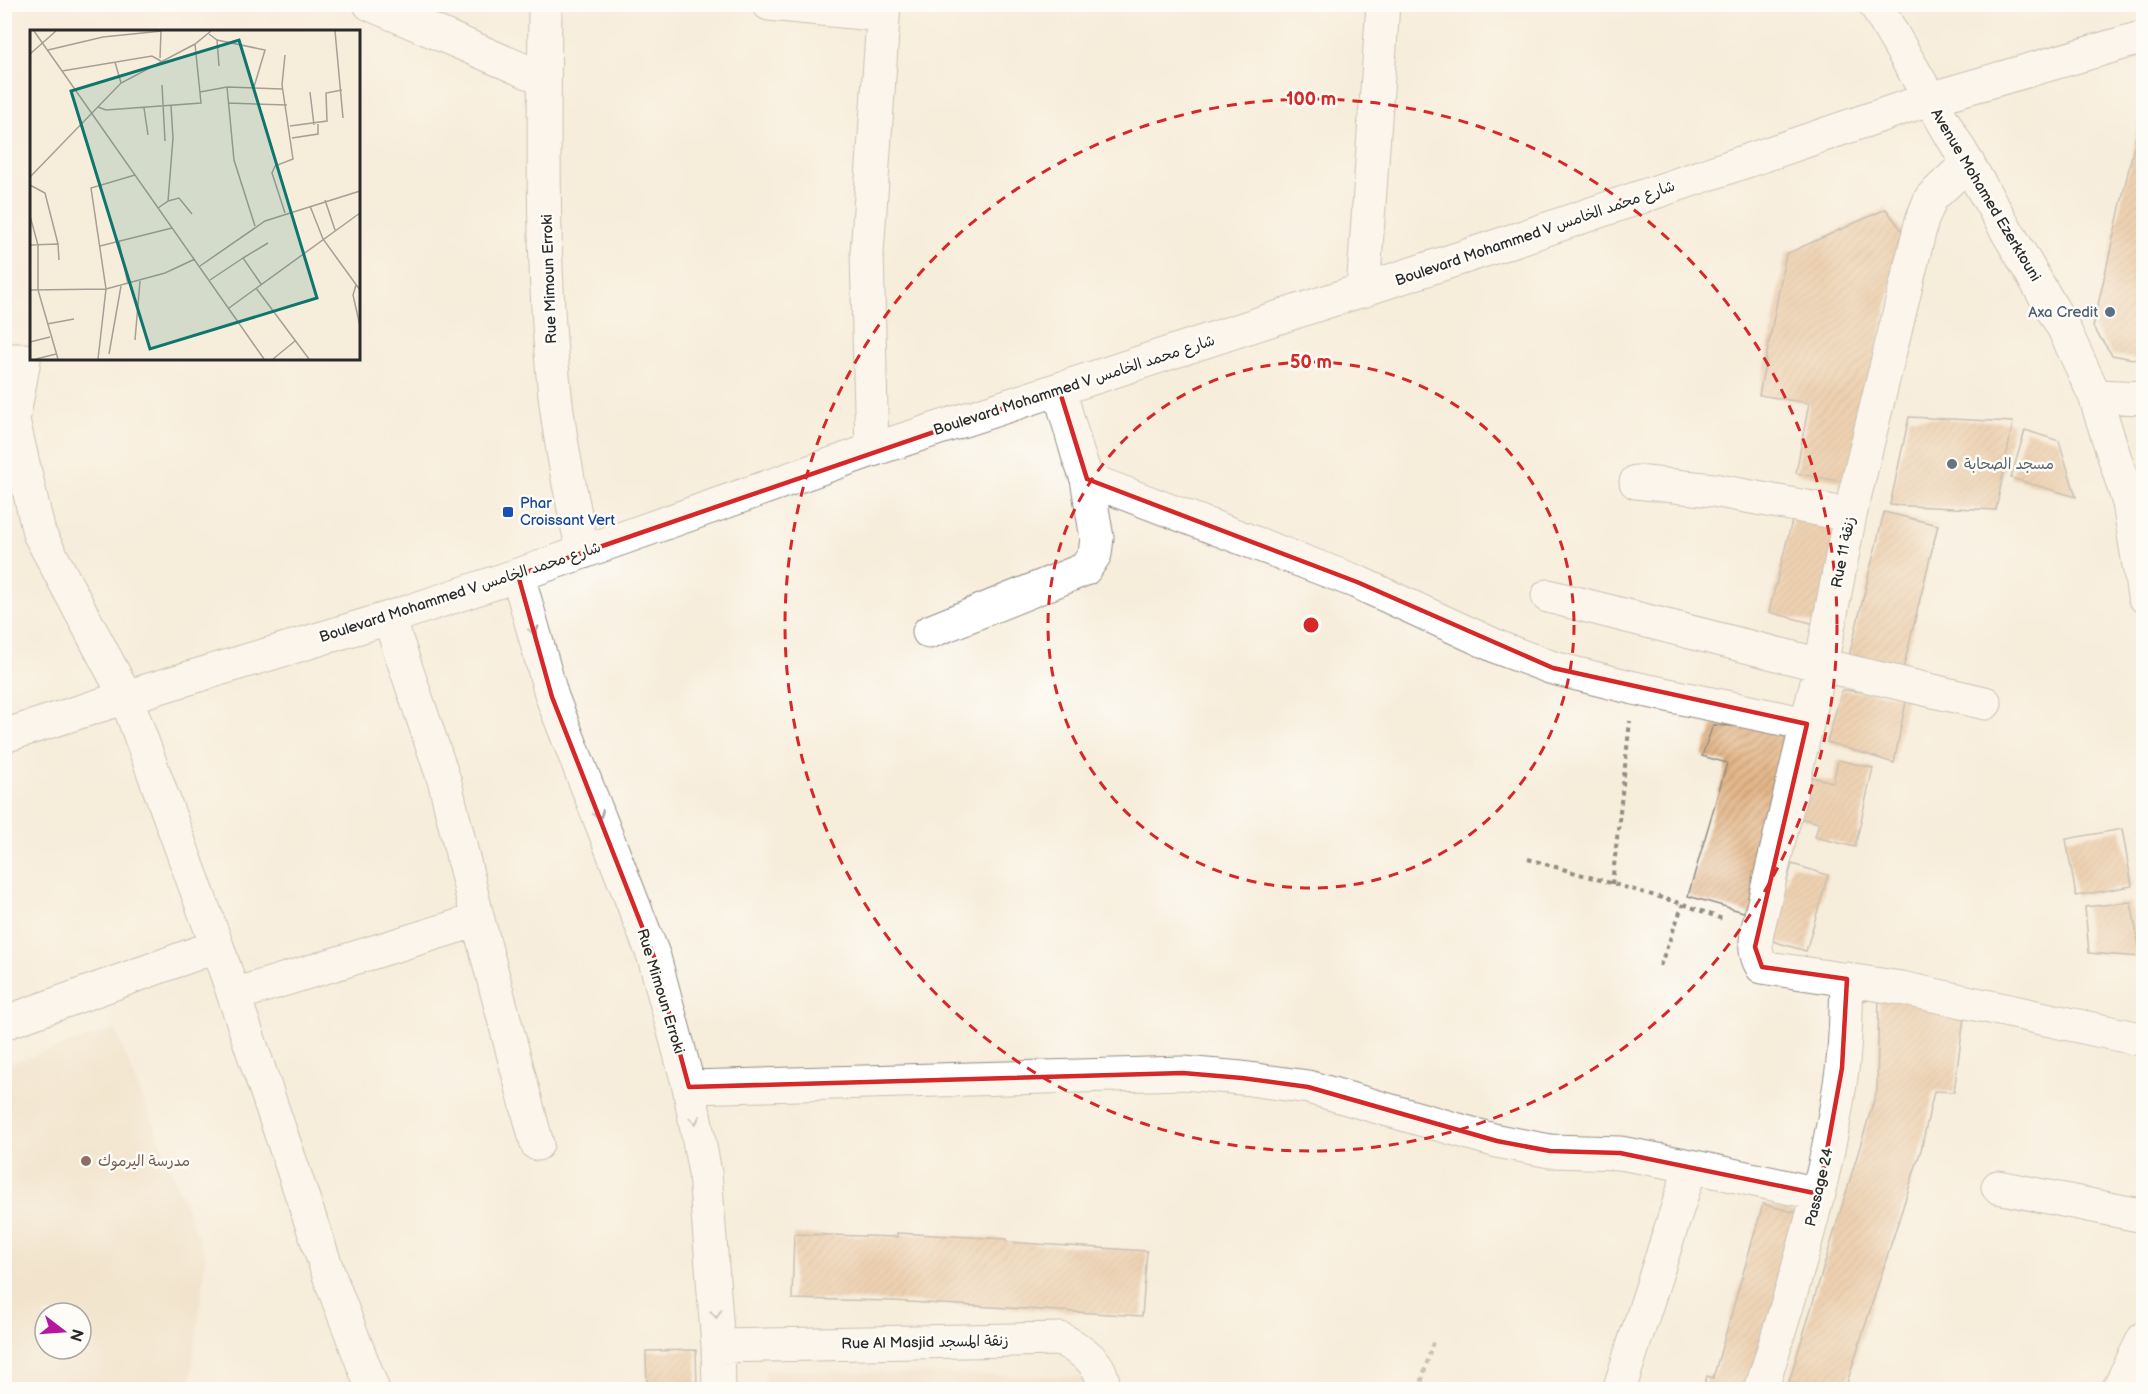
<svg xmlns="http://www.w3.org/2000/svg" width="2148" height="1394" viewBox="0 0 2148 1394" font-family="'Balsamiq Sans','Playpen Sans Arabic',sans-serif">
<defs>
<pattern id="building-hatch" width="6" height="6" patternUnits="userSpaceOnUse" patternTransform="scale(1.5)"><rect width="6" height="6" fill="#e1af7d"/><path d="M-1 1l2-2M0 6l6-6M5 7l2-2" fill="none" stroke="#b78f67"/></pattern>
</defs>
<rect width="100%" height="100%" fill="#fdfcf7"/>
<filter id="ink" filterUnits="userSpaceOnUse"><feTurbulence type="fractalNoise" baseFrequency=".0167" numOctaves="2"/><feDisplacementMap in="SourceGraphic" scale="12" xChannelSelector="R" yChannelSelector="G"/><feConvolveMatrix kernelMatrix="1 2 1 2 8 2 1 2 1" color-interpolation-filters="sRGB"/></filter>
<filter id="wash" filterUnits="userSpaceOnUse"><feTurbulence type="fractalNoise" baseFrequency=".008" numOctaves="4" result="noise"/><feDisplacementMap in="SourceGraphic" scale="24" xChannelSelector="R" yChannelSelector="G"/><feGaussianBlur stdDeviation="1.35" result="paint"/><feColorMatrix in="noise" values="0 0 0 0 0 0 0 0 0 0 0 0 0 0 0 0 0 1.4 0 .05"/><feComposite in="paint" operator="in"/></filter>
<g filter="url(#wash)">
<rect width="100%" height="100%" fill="#f7eddb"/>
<path fill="#ead9ba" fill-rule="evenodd" d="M115,1029l91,228 -16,132h-185v-324zM45,1313h36v36h-36z
M765,1370l321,7 -1,13h-320z"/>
<g id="blocks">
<path fill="url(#building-hatch)" d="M2144,123v238l-32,-6 -19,-28 46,-203z
M1886,209l17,23 -55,251 -52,-10 13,-70 -50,-8 27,-141z
M1909,417l104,5 -17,88 -106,-5z
M2025,430l34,11 17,56 -65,-19z
M1795,509l51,13 -27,103 -50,-13z
M1884,512l54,13 -38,156 -54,-12z
M1842,690l65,6 -13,67 -67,-21z
M1713,725l77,4 -36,186 -66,-19 39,-133 -25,-7z
M1838,760l35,8 -18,79 -40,-10 4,-14 -20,-5 8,-42 26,6z
M2122,829l10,57 -56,10 -10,-57z
M1792,864l36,11 -22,76 -37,-11z
M2131,902l10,55 -52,-4 -4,-46z
M1879,993l86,17 -11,82 -20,-1 -13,59 -76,239h-31l-25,-7 88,-292z
M1763,1204l41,11 -54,174h-47l4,-13 6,2z
M897,1233l109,6 1,3 140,9 -5,65 -249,-15 -101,-2 2,-65 103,3z
M696,1350l1,39h-50l-1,-38z"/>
</g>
</g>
<g filter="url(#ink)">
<use href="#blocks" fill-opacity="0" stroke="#918c83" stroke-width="1.5"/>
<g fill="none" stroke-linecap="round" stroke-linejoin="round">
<defs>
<path id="minor" d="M370,4l174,75
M545,4c-1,130 -4,262 10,391 6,53 17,105 28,157
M769,4l114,11
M1875,4l189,325 31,67 34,107 15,93
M1968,163l-37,35 -9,22 -72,295 -29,150 -64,267c-2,14 -2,23 5,35l139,21 243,52
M1363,291l20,-287
M4,360h20l-11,60 26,113 87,164 91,249 113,332 43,112
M1059,389l19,66 9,24 270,103 145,67 51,19 81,20 173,36
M2095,396l49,2
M872,450l-5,-197 17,-249
M1636,482l77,8 137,25
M518,575l34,122 102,260 35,130 16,86 13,173 1,44
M1548,596l273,69 164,38
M389,618l56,165 33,137
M929,632l156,-63 10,-15 2,-16 -10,-59
M234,995l244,-75 59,224
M4,1023l213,-77
M689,1087l494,-14 59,5 66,9 189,54 53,10 70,2 71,13 128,28
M1998,1187l146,29
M718,1346l343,-7c20,11 44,24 42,51
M1619,1390l72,-224
M1761,1390c33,-105 66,-210 81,-320 4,-30 4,-61 5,-91
M2118,1390l26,-52"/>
<path id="major" d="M4,736l122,-39 263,-79 129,-43 354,-125 613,-200 444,-151 215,-62"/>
</defs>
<use href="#minor" stroke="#918c83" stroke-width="35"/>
<use href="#major" stroke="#918c83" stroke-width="35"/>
<path stroke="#918c83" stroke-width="4" stroke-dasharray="4.5 4.5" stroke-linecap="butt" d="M1528,859l155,45 42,16
M1612,884l18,-163
M1660,966l23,-62
M1419,1390l14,-48"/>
<use href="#minor" stroke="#fff" stroke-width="33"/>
<use href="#major" stroke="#fff" stroke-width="33"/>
</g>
<defs><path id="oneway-chevron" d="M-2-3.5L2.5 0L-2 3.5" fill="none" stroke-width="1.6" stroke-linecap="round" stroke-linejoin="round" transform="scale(1.5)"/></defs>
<g stroke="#a0a0a0">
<use href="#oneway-chevron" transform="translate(534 631) rotate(74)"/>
<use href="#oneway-chevron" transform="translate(599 815) rotate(69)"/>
<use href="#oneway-chevron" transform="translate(695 1120) rotate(80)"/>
<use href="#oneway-chevron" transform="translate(716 1314) rotate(85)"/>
</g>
</g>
<path d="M0 0H2148V1394H0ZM1059,389l28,90 270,103 196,86 254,56 -52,223 7,20 85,12 -5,89 -23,126 -199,-41 -70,-2 -53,-10 -189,-54 -66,-9 -59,-5 -494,14 -35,-130 -102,-260 -34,-122z" fill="#f7eddb" fill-opacity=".55" fill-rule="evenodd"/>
<path fill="none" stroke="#d62828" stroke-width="4.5" stroke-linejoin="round" d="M1059,389l28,90 270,103 196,86 254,56 -52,223 7,20 85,12 -5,89 -23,126 -199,-41 -70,-2 -53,-10 -189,-54 -66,-9 -59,-5 -494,14 -35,-130 -102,-260 -34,-122z"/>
<g fill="none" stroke="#d62828" stroke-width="3" stroke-dasharray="10 8">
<circle cx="1311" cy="625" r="263"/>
<circle cx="1311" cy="625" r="526"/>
</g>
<circle fill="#5c6f8a" stroke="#fdfcf7" stroke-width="2" cx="2110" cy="312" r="6"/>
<circle fill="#6b7280" stroke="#fdfcf7" stroke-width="2" cx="1952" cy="464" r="6"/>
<rect fill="#1a4fb4" stroke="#fdfcf7" stroke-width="2" x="502" y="506" width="12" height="12" rx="3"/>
<circle fill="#8d6e63" stroke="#fdfcf7" stroke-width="2" cx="86" cy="1161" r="6"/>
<g text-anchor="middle" stroke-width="5" stroke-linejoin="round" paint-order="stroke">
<g font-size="15" fill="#2b2b2b" stroke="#fdfcf7">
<text transform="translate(1986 195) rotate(59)" y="5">Avenue Mohamed Ezerktouni</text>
<text transform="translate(1535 233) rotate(-19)" y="5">Boulevard Mohammed V شارع محمد الخامس</text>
<text transform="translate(549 279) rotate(-92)" y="5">Rue Mimoun Erroki</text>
<text transform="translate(1074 385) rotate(-18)" y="5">Boulevard Mohammed V شارع محمد الخامس</text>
<text transform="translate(1843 552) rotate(-79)" y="5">Rue 11 زنقة</text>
<text transform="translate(460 592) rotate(-18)" y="5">Boulevard Mohammed V شارع محمد الخامس</text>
<text transform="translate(661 991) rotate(73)" y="5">Rue Mimoun Erroki</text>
<text transform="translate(1819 1187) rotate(-77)" y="5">Passage 24</text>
<text transform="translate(925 1342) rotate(-1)" y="5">Rue Al Masjid زنقة المسجد</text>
</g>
<g font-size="15" fill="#4e5e75" stroke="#fdfcf7" text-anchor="end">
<text x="2098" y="317">Axa Credit</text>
</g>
<g font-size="15" fill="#5b616d" stroke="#fdfcf7" text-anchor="start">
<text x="1964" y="469">مسجد الصحابة</text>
</g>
<g font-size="15" fill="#164399" stroke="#fdfcf7" text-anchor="start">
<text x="520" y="508">Phar<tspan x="520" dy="17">Croissant Vert</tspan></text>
</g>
<g font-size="15" fill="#785e54" stroke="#fdfcf7" text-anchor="start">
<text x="98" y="1166">مدرسة اليرموك</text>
</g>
</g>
<g transform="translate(30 30)">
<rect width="330" height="330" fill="#f7eddb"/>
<path fill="none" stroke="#a59f95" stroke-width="1.5" d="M4,1l230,328M305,1l8,87M179,4l8,6 48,10 -11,37M187,10l2,26M18,20l55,-13 59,-6M0,24l26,-23M255,25l-3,30 11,74 -18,7 -3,7 13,40M130,28l1,-27M85,32l6,21M32,41l90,-15 9,5M132,55l3,56M197,57l7,73 21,66M170,62l27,-5 55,2M280,62l4,33M198,73l59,2M68,77l8,3 95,-7 -6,-59M114,78l4,27M260,96l37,-5 -1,-28 16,-3M262,108l26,-4v-10M0,147l91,-94 74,-39 16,-13M0,155l15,8 13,51M295,170l10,30M138,171l11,-3 13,16M280,176l13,33 37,51M128,178l10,-7 5,-63 -2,-32M0,186l8,29v45l20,69M89,212l9,42M0,215l28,-1 1,16M70,216l72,-18M170,236l65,-45 95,-30M180,250l33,-22M231,254l-18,-26 25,-15M326,255l-3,10 7,31M226,258l53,71M0,260l76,-1 59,-16 30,-14M199,278l131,-95M17,294l27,-5M105,310l5,-59M0,312l20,-5M79,324l12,-68M6,329l20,-5M68,329l8,-70 -15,-101 44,-13M243,329l22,-18"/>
<path fill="#0f766e" fill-opacity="0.15" stroke="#0f766e" stroke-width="3" d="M209,10l78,258 -167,51 -79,-258z"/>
<rect width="330" height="330" fill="none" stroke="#2b2b2b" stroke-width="3"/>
</g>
<circle cx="1311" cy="625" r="9" fill="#d62828" stroke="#fdfcf7" stroke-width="3"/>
<g font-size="18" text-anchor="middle" font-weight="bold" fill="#d62828" stroke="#fdfcf7" stroke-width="5" stroke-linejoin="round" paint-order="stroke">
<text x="1311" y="105">100 m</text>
<text x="1311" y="368">50 m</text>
</g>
<rect width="2148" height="1394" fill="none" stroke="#fdfcf7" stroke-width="24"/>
<g transform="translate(63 1331) rotate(107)"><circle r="28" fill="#fdfcf7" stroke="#a9a8a5" stroke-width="1.5"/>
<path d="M0-4.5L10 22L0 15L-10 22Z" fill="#b5179e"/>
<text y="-9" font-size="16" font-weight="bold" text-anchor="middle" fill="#2b2b2b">N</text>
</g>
</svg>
